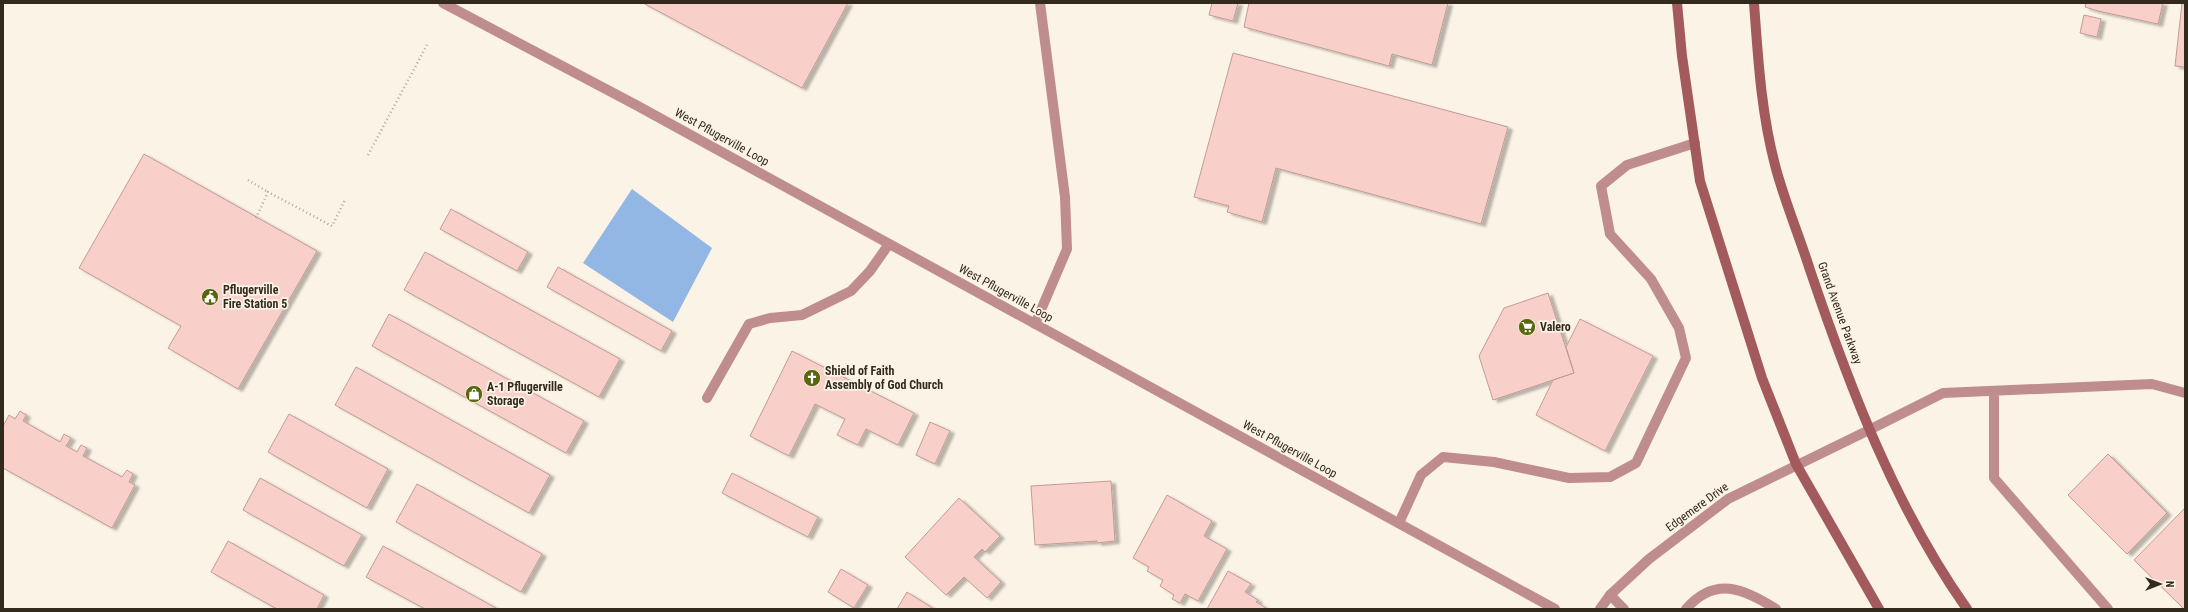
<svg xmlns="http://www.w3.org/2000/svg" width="2188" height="612" viewBox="0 0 2188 612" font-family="'Roboto Condensed',sans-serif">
<defs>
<filter id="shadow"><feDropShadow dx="4.5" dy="2.5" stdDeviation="1" flood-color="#0004"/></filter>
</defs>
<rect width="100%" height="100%" fill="#fcf3e7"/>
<path fill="#92b7e5" d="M632,189l80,59 -39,74 -90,-59z"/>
<path fill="#f8cfc9" stroke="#c29b95" filter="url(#shadow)" d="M643,3h205l-46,85z
M1212,3h26l-5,18 -24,-6z
M1249,3h199l-16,62 -40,-11 -3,12 -145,-39z
M2086,3h77l-5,21 -60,-13 -13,-4z
M2182,3h3v64l-10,-1z
M2084,15l17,4 -4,18 -17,-4z
M1233,53l275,74 -27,97 -205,-56 -14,54 -35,-10 2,-6 -35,-9z
M144,154l173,97 -79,138 -70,-41 13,-22 -102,-58z
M451,209l77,43 -11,19 -77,-42z
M425,252l195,107 -21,38 -195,-107z
M558,267l114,64 -11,20 -114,-64z
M1548,293l26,80 -81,27 -14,-44 25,-48z
M389,314l195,107 -18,32 -194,-107z
M1580,319l73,37 -48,95 -69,-36 17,-35 21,-7 -8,-26z
M792,351l122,62 -16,32 -32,-16 -8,16 -21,-10 8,-16 -30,-15 -26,52 -39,-20z
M356,367l194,108 -21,38 -194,-108z
M20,411l6,4 -3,6 37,21 4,-8 7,4 -5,8 11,6 4,-7 6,3 -4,8 39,21 5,-7 6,4 -4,8 6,3 -23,43 -109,-60v-42l6,-11 6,4z
M289,414l99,55 -21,39 -99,-56z
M930,422l20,9 -15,33 -19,-9z
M2108,454l59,59 -40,41 -59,-59z
M732,473l86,44 -10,20 -86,-44z
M260,478l102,57 -18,31 -101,-56z
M1111,481l4,60 -18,2v-2l-62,4 -4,-59z
M417,484l125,70 -21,38 -125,-70z
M1167,495l45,26 -8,15 23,13 -29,52 -13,-7 -5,9 -8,-4 2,-4 -14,-9 3,-6 -16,-9 2,-4 -16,-9z
M959,498l41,38 -15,16 -3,-3 -8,8 27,25 -14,16 -23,-21 -18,18 -41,-38z
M2185,508v101h-1l-50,-49z
M228,541l96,54 -7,14h-40l-66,-37z
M383,546l113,62 -1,1h-70l-59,-32z
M841,569l27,16 -14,23 -26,-16z
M1228,571l23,13 -6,8 13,8 -2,2 12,7h-61z
M907,592l27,17h-37z"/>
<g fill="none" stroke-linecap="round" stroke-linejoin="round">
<path stroke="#b2a99d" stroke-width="2.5" stroke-dasharray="1 3" stroke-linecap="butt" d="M368,155l60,-112
M248,180l20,12
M256,218l12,-26 64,34 13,-26"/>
<path stroke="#c08d8e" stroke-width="10" d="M1035,324l32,-75 -2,-52 -25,-194
M1994,391v87l114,131
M707,398l42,-74 21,-6 32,-3 49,-24 19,-20 19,-27
M1869,430l74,-37 209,-9 33,9
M1399,523l22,-48 22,-18 51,5 75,16 41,-1 26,-14 50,-105 -7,-30 -28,-49 -41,-45 -9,-48 26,-21 68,-22
M1610,595l14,14
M1686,609c29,-33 57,-21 90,0"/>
<path stroke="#c08d8e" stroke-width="10" d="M443,3l193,102 919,504"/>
<path stroke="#c08d8e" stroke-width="10" d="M1600,609l10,-14 39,-36 79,-60 141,-69"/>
<path stroke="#a25a5d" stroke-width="10" d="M1677,3l5,53 18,125 62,197 34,86 83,145
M1754,3c4,54 7,109 21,162 9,35 24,70 35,105 40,118 85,237 157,339"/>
</g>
<defs>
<symbol id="civic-disc" viewBox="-11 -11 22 22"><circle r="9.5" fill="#58660d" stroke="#fcf3e7"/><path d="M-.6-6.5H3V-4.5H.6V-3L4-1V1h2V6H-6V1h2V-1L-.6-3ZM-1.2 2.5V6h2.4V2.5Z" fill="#fff"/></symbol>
<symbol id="supermarket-disc" viewBox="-11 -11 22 22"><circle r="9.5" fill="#58660d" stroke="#fcf3e7"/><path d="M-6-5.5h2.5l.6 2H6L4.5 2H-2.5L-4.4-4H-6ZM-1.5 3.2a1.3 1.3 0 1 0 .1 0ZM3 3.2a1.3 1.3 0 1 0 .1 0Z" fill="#fff"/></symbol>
<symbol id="church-disc" viewBox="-11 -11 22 22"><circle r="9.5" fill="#58660d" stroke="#fcf3e7"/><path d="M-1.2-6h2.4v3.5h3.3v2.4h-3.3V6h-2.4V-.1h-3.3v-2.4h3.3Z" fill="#fff"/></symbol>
<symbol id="shop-disc" viewBox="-11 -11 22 22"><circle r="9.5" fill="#58660d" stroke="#fcf3e7"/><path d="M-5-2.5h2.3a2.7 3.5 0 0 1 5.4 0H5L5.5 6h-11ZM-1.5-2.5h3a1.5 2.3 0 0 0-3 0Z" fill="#fff"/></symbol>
</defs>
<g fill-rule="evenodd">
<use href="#civic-disc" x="200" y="287" width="20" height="20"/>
<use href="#supermarket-disc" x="1517" y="317" width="20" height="20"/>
<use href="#church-disc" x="802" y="368" width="20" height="20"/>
<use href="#shop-disc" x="464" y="384" width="20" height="20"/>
</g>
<g text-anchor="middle" stroke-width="3.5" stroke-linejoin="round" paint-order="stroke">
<g font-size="12" fill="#332a1e" stroke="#fcf3e7">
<text transform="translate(722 137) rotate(29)" y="4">West Pflugerville Loop</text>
<text transform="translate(1006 293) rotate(29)" y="4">West Pflugerville Loop</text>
<text transform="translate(1840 313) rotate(70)" y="4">Grand Avenue Parkway</text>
<text transform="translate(1290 449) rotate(29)" y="4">West Pflugerville Loop</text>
<text transform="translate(1697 507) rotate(-36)" y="4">Edgemere Drive</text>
</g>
<g font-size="12" font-weight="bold" fill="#332a1e" stroke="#fcf3e7" text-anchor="start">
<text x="223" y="294">Pflugerville<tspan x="223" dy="14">Fire Station 5</tspan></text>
<text x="1540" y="331">Valero</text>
<text x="825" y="375">Shield of Faith<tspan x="825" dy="14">Assembly of God Church</tspan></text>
<text x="487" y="391">A-1 Pflugerville<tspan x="487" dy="14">Storage</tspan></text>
</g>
</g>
<rect width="2188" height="612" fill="none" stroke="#332a1e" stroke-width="8"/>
<g transform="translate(2160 584) rotate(90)" stroke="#fcf3e7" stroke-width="3" paint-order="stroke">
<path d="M0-3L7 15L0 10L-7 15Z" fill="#332a1e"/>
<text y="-6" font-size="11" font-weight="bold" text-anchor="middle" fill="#332a1e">N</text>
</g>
</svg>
